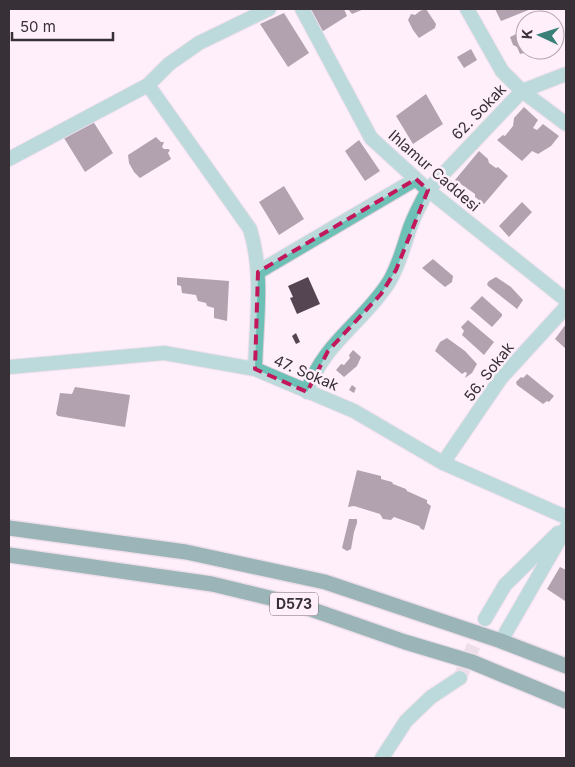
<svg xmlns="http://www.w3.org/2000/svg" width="575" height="767" viewBox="0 0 575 767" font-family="Inter,sans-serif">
<rect width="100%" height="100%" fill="#ffeffb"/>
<path fill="#554552" d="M306,9h38l3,7 -27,17z
M348,9h16l-12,5z
M426,9l10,15 -1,4 -16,10 -6,-8 -5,-10 3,-6 4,1 5,-4z
M495,9h36l-30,12z
M284,13l25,40 -21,14 -28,-43z
M560,25l4,12 -9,4v-15z
M525,30v20l7,1 -12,3 -3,-7 -4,-2 -3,-8z
M471,49l6,11 -13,8 -7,-11z
M426,94l17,30 -30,20 -17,-28z
M524,107l14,13 -5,8 4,2 6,-6 16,12 -8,10 -13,8 -6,-3 -10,10 -25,-21 6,-5 2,1 8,-10 1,-8z
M91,118l22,35 -28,19 -21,-34z
M156,137l5,5h3l-2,5 2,2h4l2,1 -2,3 3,6 -31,19 -6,-6 -5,-9 -1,-8z
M359,140l21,31 -15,10 -20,-30z
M479,151l9,8 1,4 7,5 2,-1 10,9 -24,28 -9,-7v-3l-20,-14z
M284,186l20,33 -25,16 -20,-33z
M522,202l10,10 -23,25 -10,-11z
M433,259l20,17 -1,6 -7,5 -23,-19z
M177,277l52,4 -2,40 -13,-3v-10l-7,-2 -1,-3 -8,-2 -2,-6 -14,-2 -1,-7 -4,-1z
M308,277l12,27 -23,10 -7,-16 3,-1 -5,-11z
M496,277l15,10 12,13 -6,9 -29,-23 -1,-2 2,-3z
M482,296l20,18v2l-10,11 -22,-19z
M468,320l26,22 -10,13 -22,-20 2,-4 -3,-4z
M566,324v25l-11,-10z
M296,333l4,9 -4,2 -4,-8z
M447,338l18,13 12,13 -5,9 -7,5 2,-5 -2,-1 -3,2 -27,-23 5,-9z
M353,350l8,7 -4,9 -13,11 -8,-7 5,-6 3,1 6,-7 -1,-3z
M527,374l27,22 -5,6 -2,-1 -4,3 -26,-19 -1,-3 5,-5 2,1z
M352,385l4,3 -2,5 -5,-3z
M75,387l55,8 -5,32 -67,-11 -2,-2 4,-21 12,1z
M357,470l24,6v3l11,3 1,2 13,5 1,2 20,9v3l4,3 -7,24 -3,-1 -2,-3 -25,-9 -3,3 -8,-1 -3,-5 -26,-8 -6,1z
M349,519h8v4l-3,9 -3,17 -4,2 -5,-3z
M560,567l6,3v30l-1,1 -18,-12z"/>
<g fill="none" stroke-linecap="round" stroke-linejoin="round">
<path stroke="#d7c9d4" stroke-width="14" stroke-dasharray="14 7" stroke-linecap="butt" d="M460,678l25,-59"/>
<defs>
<path id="minor" d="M302,9l69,129 57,52 138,110
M467,9l35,62 20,20 44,33
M148,85l102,144c14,45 6,94 5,140
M9,159l139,-74 21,-21 30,-21 70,-34
M258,272l158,-93
M10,367l154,-14 91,16 99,42 89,52 123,54
M307,392c16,-49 57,-70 82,-110 11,-18 15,-38 22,-57 5,-13 11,-24 17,-35l94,-99 44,-17
M443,463l58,-85 65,-71
M485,619l20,-34 53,-52
M501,641l65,-113
M382,758l24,-37 25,-24 29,-19"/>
<path id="highway" d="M9,528l177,24 139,30 176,59 65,25
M9,555l203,29 87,21 106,37 67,20 94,39"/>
</defs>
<use href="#minor" stroke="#dbcdd8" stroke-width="16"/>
<use href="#highway" stroke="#dbcdd8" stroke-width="18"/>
<use href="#minor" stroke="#6cc0b6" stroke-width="14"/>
<use href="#highway" stroke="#216e66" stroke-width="15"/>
</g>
<path d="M0 0H575V767H0ZM416,179l12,11 -32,80 -15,24 -53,57 -21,41 -52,-23 3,-97z" fill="#ffeffb" fill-opacity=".55" fill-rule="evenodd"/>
<path fill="none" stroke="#c2185b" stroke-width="4" stroke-dasharray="10 6" stroke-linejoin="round" d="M416,179l12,11 -32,80 -15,24 -53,57 -21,41 -52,-23 3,-97z"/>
<g text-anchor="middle" stroke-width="5" stroke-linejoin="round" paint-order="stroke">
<rect fill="#ffeffb" stroke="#736971" stroke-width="1" x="270" y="592.5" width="48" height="23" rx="4"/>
<g font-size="14" font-weight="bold" fill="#373036">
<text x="294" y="609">D573</text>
</g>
<g font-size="15" fill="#373036" stroke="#ffeffb">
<text transform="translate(479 112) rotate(-46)" y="5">62. Sokak</text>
<text transform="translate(434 171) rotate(41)" y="5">Ihlamur Caddesi</text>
<text transform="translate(489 372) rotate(-52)" y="5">56. Sokak</text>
<text transform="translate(306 373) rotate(23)" y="5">47. Sokak</text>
</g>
</g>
<rect width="575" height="767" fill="none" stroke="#373036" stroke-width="20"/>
<g transform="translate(540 35) rotate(274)"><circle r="24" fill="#ffeffb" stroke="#afa3ac"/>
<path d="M0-4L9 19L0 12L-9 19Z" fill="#398078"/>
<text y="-8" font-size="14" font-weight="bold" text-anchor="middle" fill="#373036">K</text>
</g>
<path d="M12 32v8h101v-8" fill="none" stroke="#373036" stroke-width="2.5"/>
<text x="20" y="32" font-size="15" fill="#373036" stroke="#ffeffb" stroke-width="4" paint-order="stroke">50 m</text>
</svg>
